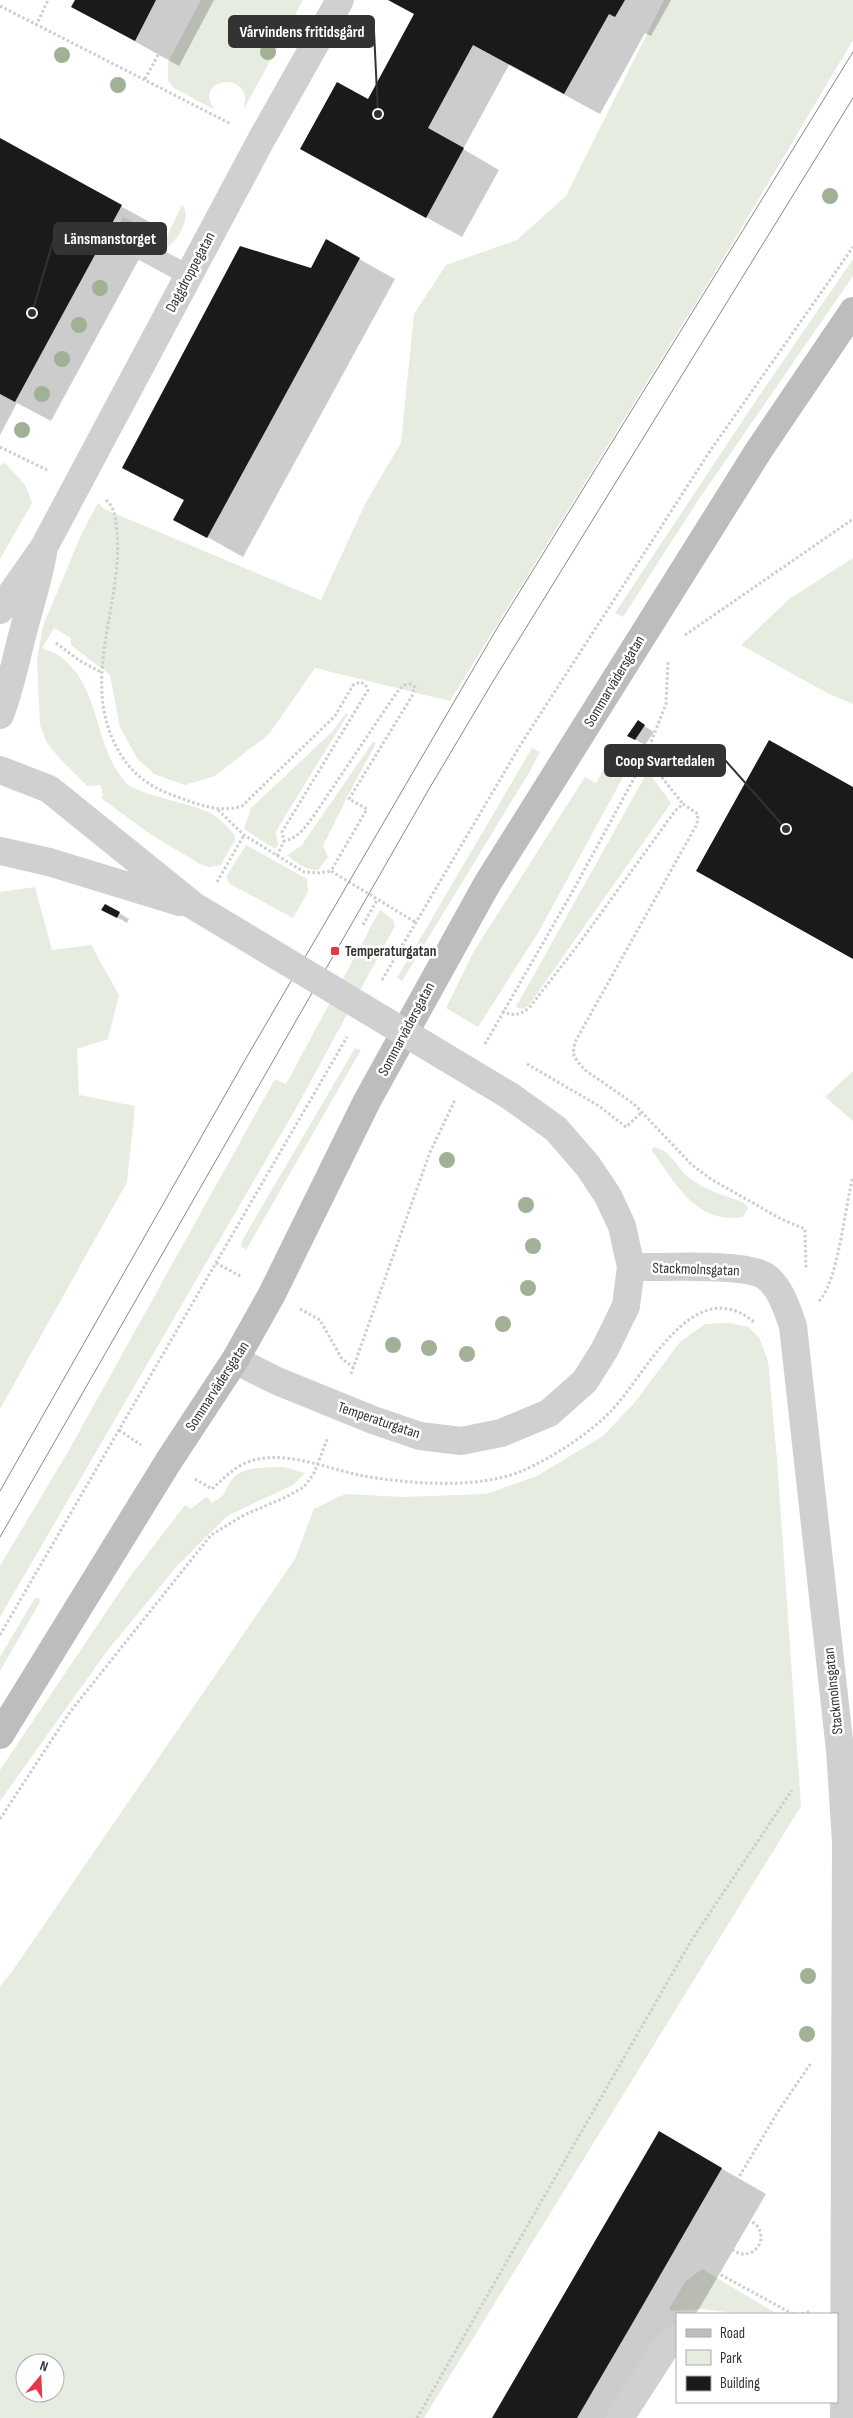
<svg xmlns="http://www.w3.org/2000/svg" width="853" height="2418" viewBox="0 0 853 2418" font-family="'Sofia Sans Condensed',sans-serif">
<rect width="100%" height="100%" fill="#fff"/>
<path fill="#e6ecdf" fill-rule="evenodd" d="M201,0h102l-59,109c0,-4 1,-8 1,-12 -5,-27 -52,-14 -30,13l-41,-22 -6,-7v-19z
M664,0h189v40l-127,214 -276,447 -135,-33 -46,66 -54,42 -30,9 -31,-11 -17,-16 -17,-31 -10,-52 -39,-30v-7l-17,-10 -12,20c6,3 15,5 20,10 40,31 31,90 65,126 10,10 66,20 83,29 9,4 18,15 25,22v5l-14,25 -12,2 -9,-3 -50,-30 -49,-36 2,-2 -2,-11 -14,1 -26,-26 -14,-17 -7,-18 -3,-66 6,-33 39,-93 16,-30 6,6 217,91 44,-96 36,-61 13,-129 32,-49 71,-25 49,-44z
M182,205c11,12 -6,40 -19,45l-44,-24 4,-9 43,21z
M853,259v17l-156,226 -74,115 -8,-4 140,-211z
M5,463l20,22 7,18 -32,56v-94z
M853,558v146l-24,-10 -88,-49 48,-46z
M346,713l2,1 -69,112 -3,7 2,12 -3,4 -31,-20 7,-21 81,-76z
M373,742l3,1 -30,56 -23,47 5,11 -10,13c-13,0 -22,-7 -31,-15l14,-9z
M532,748l8,4 -10,19 -128,210 -5,-3z
M604,769l23,1 -88,161 -61,96 -32,-19 28,-57 111,-174 11,6z
M648,771l23,32 -142,202 -6,4 -7,-2z
M246,845l61,34 1,13 -15,26 -63,-34 -4,-7z
M35,887l17,63 39,-5 28,50 -11,44 -31,10 2,46 56,11 -8,76 -127,227v-517z
M380,910l13,10 2,6 -100,184 -295,507v-51l69,-116 206,-371 11,5z
M355,1048l6,2 -115,200 -5,-4 2,-7z
M853,1071v50l-28,-24z
M653,1147c18,3 22,18 34,29 16,14 38,19 57,27l4,5 -5,9c-47,8 -67,-34 -91,-66z
M729,1323l19,4 11,10 9,24 9,98 24,347 -377,612h-424v-432l11,-13 284,-414 19,-50 31,-15 58,3 83,-3 51,-18 66,-40 32,-34 45,-60 25,-18zM25,2363h30v30h-30z
M284,1467l21,6 -12,12 -66,31 -50,50 -70,85 -107,150v-31l129,-192 56,-73 6,4 15,-12 4,2 1,4c19,-10 10,-8 20,-22 11,-16 36,-13 53,-14z
M35,1598h4l1,4 -40,69v-14z
M702,2269l75,45h-35l-40,-5 -31,2 -2,-2 16,-27z"/>
<path fill="#0003" d="M76,0h138l-35,66 -106,-59z
M390,0h281l-20,36 -6,-3 -45,81 -91,-49 -46,84 36,21 -37,67 -160,-88 67,-48 47,-86z
M0,140l157,86 -106,195 -34,-18 -17,32z
M359,259l36,20 -152,278 -68,-38 10,-18 -62,-34 189,-198z
M638,722l16,10 -9,13 -16,-9z
M119,913l10,6 -2,4 -14,-8z
M659,2133l107,61 -70,120h-19v34l-41,70h-142z"/>
<path fill="#1a1a1a" d="M75,0h81l-21,41 -64,-34z
M388,0h237l-10,17 -6,-3 -45,80 -91,-49 -45,83 36,20 -38,70 -126,-69 37,-67 31,17 46,-85z
M0,138l122,67 -107,197 -15,-8z
M326,239l34,19 -153,280 -34,-18 11,-20 -62,-32 118,-222 71,22z
M638,720l7,5 -10,15 -8,-4z
M769,740l84,47v172l-157,-88z
M105,904l15,8 -3,6 -16,-8z
M659,2131l63,37 -90,156 -55,94h-85z"/>
<g fill="none" stroke-linecap="round" stroke-linejoin="round">
<path stroke="#cdcdcd" stroke-width="3" stroke-dasharray="2.5 2.5" stroke-linecap="butt" d="M0,6l231,118
M36,26l12,-26
M145,79l43,-79
M0,447l47,23
M106,500c7,6 9,14 10,23 11,75 -38,153 1,225 13,24 29,37 55,47 23,8 46,19 70,11l93,-90 18,-31 7,-3 5,2 3,6 -86,142 2,9c15,-3 22,-15 31,-27l82,-122 7,-7 7,-1 4,3 -3,9 -63,103 18,10 -36,62 84,51
M685,635l168,-116
M56,643l24,18 21,11
M644,760l8,5 31,39
M218,810l26,25 60,37 16,1 11,-2
M277,856l7,-15
M217,882l27,-47
M363,925l14,-25
M382,980l139,-236 189,-293 143,-204
M502,1011c12,6 17,4 27,-3l49,-63 97,-134 8,-7 15,10 -1,10 -122,218 -2,11 4,8 8,9 49,34 58,61 19,14 70,40 24,10 1,41
M485,1044l89,-155 70,-129 22,-56 2,-43
M527,1064l72,42 27,21 16,-15
M216,1263l26,14
M819,1301c19,-19 26,-95 34,-124
M300,1309l20,11 22,39 11,8
M351,1374l79,-222 25,-52
M119,1430l22,15
M195,1479l17,10c11,-10 22,-22 36,-27 35,-13 77,6 111,13 47,9 121,15 165,-5 29,-13 65,-36 87,-59 35,-36 82,-140 143,-89
M0,1635l347,-598
M0,1819l70,-107 141,-177 33,-20 40,-17 20,-11 10,-14 14,-36
M727 2237a17 17 0 1 1 34 0a17 17 0 1 1-34 0Z
M712,2221l17,8
M690,2258l101,55 6,1
M660,2309l119,-199 32,-47
M802,2314l9,-3
M417,2418l274,-477 101,-151"/>
<path stroke="#d0d0d0" stroke-width="20" d="M108,232l80,43"/>
<path stroke="#d0d0d0" stroke-width="28" d="M0,610l44,-63 217,-407 79,-140
M0,715c10,-26 15,-52 22,-79 7,-28 16,-55 21,-83
M0,770l49,19 145,117 70,42
M0,851l49,11 131,40
M631,1267c28,1 113,-5 134,9 15,10 22,33 28,50l47,424 6,92 -2,576
M235,1360l42,21 96,39 47,16 41,5 40,-8 48,-20 36,-32 20,-32 21,-43 5,-39 -9,-41 -14,-30 -20,-30 -32,-37 -46,-33
M620,2418l45,-70 12,-10"/>
<path stroke="#bdbdbd" stroke-width="28" d="M0,1735l168,-273 67,-102 37,-66 95,-193 120,-217 272,-434 94,-139"/>
<path stroke="#888" stroke-width="1" d="M0,1491l245,-431 251,-430 357,-578
M0,1537l429,-748 63,-106 361,-585"/>
<path stroke="#d0d0d0" stroke-width="28" d="M264,948l246,148"/>
</g>
<g fill="#a2b095">
<circle cx="268" cy="52" r="8"/>
<circle cx="62" cy="55" r="8"/>
<circle cx="118" cy="85" r="8"/>
<circle cx="830" cy="196" r="8"/>
<circle cx="100" cy="288" r="8"/>
<circle cx="79" cy="325" r="8"/>
<circle cx="62" cy="359" r="8"/>
<circle cx="42" cy="394" r="8"/>
<circle cx="22" cy="430" r="8"/>
<circle cx="447" cy="1160" r="8"/>
<circle cx="526" cy="1205" r="8"/>
<circle cx="533" cy="1246" r="8"/>
<circle cx="528" cy="1288" r="8"/>
<circle cx="503" cy="1324" r="8"/>
<circle cx="393" cy="1345" r="8"/>
<circle cx="429" cy="1348" r="8"/>
<circle cx="467" cy="1354" r="8"/>
<circle cx="808" cy="1976" r="8"/>
<circle cx="807" cy="2034" r="8"/>
</g>
<rect fill="#e63946" stroke="#fff" stroke-width="2" x="330" y="946" width="10" height="10" rx="2.5"/>
<g text-anchor="middle" stroke-width="5" stroke-linejoin="round" paint-order="stroke">
<g font-size="15" fill="#333" stroke="#fff">
<text transform="translate(190 272) rotate(-62)" y="5">Daggdroppegatan</text>
<text transform="translate(614 681) rotate(-59)" y="5">Sommarvädersgatan</text>
<text transform="translate(406 1029) rotate(-62)" y="5">Sommarvädersgatan</text>
<text transform="translate(696 1269) rotate(2)" y="5">Stackmolnsgatan</text>
<text transform="translate(217 1386) rotate(-57)" y="5">Sommarvädersgatan</text>
<text transform="translate(379 1420) rotate(19)" y="5">Temperaturgatan</text>
<text transform="translate(833 1691) rotate(-96)" y="5">Stackmolnsgatan</text>
</g>
<g font-size="15" font-weight="bold" fill="#333" stroke="#fff" text-anchor="start">
<text x="345" y="956">Temperaturgatan</text>
</g>
</g>
<path fill="none" stroke="#333" stroke-width="2" d="M378 114L374 31M32 313L54 238M786 829L725 760"/>
<g fill="#333" stroke="#fff" stroke-width="2">
<circle cx="378" cy="114" r="5"/>
<circle cx="32" cy="313" r="5"/>
<circle cx="786" cy="829" r="5"/>
</g>
<g fill="#333" stroke="#333" stroke-width="2">
<rect x="229" y="16" width="145" height="31" rx="5"/>
<rect x="54" y="223" width="112" height="31" rx="5"/>
<rect x="605" y="745" width="120" height="31" rx="5"/>
</g>
<g font-size="16" text-anchor="middle" font-weight="bold" fill="#fff">
<text x="302" y="37">Vårvindens fritidsgård</text>
<text x="110" y="244">Länsmanstorget</text>
<text x="665" y="766">Coop Svartedalen</text>
</g>
<rect x="676" y="2313" width="162" height="90" fill="#ffffff" stroke="#adadad"/>
<rect x="686" y="2329" width="25" height="8" fill="#bdbdbd" stroke="#adadad"/>
<text x="720" y="2338" font-size="15" fill="#333333">Road</text>
<rect x="686" y="2350" width="25" height="15" fill="#e6ecdf" stroke="#adadad"/>
<text x="720" y="2363" font-size="15" fill="#333333">Park</text>
<rect x="686" y="2376" width="25" height="15" fill="#1a1a1a" stroke="#adadad"/>
<text x="720" y="2388" font-size="15" fill="#333333">Building</text>
<g transform="translate(40 2378) rotate(19)"><circle r="24" fill="#ffffff" stroke="#adadad"/>
<path d="M0-4L9 19L0 12L-9 19Z" fill="#e63946"/>
<text y="-8" font-size="14" font-weight="bold" text-anchor="middle" fill="#333333">N</text>
</g>
</svg>
